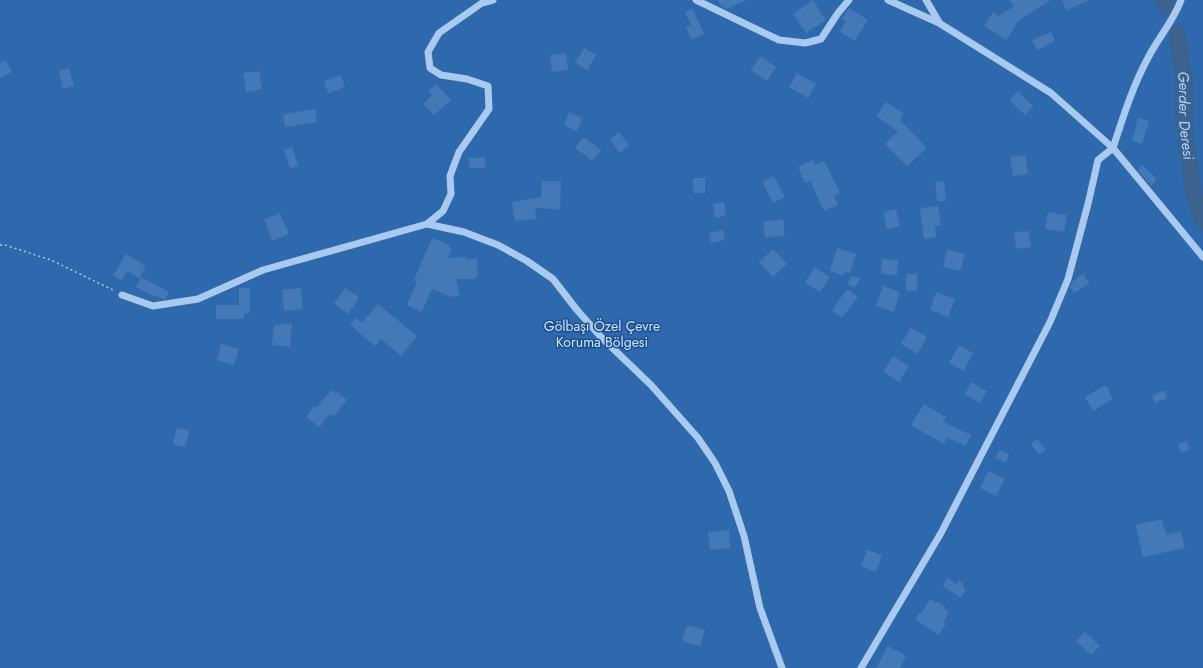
<svg xmlns="http://www.w3.org/2000/svg" width="1203" height="668" viewBox="0 0 1203 668" font-family="Jost,sans-serif">
<rect width="100%" height="100%" fill="#1b4f8f"/>
<path fill="#2e69ad" d="M0,0h1203v668h-1203z"/>
<g fill="none" stroke-linecap="round" stroke-linejoin="round">
<g stroke="#3c6290" stroke-width="17">
<path d="M1163,0l4,6"/>
<path id="s1" d="M1177,33l7,49v39l3,26 7,47 9,28"/>
</g>
</g>
<path fill="#4478b7" d="M718,0h29l-21,9 -5,-3z
M813,0l13,20 -20,13 -13,-19z
M1009,0h42l-33,21 -12,19 -22,-14 9,-14 6,4 15,-10z
M1062,0h28l-24,10z
M849,8l19,12 -13,21 -15,-9 6,-11 -4,-2z
M693,9l11,25 -13,5 -5,-12 5,-2 -6,-13z
M1051,32l4,9 -18,9 -5,-10z
M584,48l12,7 -9,15 -12,-8z
M566,53l2,17 -16,2 -2,-17z
M760,56l16,11 -9,14 -16,-11z
M6,60l6,12 -12,6v-15z
M69,68l5,18 -11,3 -4,-18z
M259,71l3,18 -16,3 -3,-19z
M797,73l19,11 -8,14 -19,-11z
M341,75l4,12 -17,6 -4,-12z
M436,84l15,16 -17,15 -11,-11 9,-9 -4,-4z
M1018,91l15,15 -8,9 -16,-15z
M886,102l18,12 -4,6 27,28 -20,18 -22,-22 13,-13 -22,-15z
M315,109l2,13 -32,5 -2,-13z
M569,112l13,6 -5,13 -13,-6z
M1138,118l11,3 -7,23 -10,-3z
M619,132l10,13 -9,8 -10,-13z
M583,137l18,13 -8,11 -18,-13z
M292,147l6,19 -8,2 -6,-18z
M1025,155l3,19 -15,2 -3,-19z
M485,157v11h-16v-10z
M813,160l2,5 9,-4 16,32 -6,3 4,9 -14,6 -14,-30 -5,2 -7,-16z
M1142,165l15,14 -6,7 -13,-16z
M774,176l11,21 -12,6 -11,-21z
M693,178h12v15h-12z
M542,181h19l-1,28 -25,-1 2,11 -22,2 -3,-19 29,-5z
M944,181l2,20h-9l-2,-19z
M724,202l2,14 -11,2 -2,-14z
M938,206l3,19 -6,1 1,11 -12,2 -4,-31z
M896,209l4,17 -13,3 -4,-17z
M1048,212l19,3 -3,17 -19,-3z
M280,213l9,21 -17,7 -8,-22z
M783,219l2,16 -20,3 -2,-16z
M723,230l2,10 -14,3 -2,-10z
M1029,231l2,16 -15,2 -2,-17z
M432,238l18,7 -1,3 3,1 -4,9 18,-1v2h11l1,16h-2v4h-20l4,17 -8,1 -20,-8 -10,23 -15,-7 10,-23 -3,-2z
M837,248l19,6 -6,19 -5,-1 -1,4 -14,-5z
M773,249l14,15 -14,13 -14,-15z
M947,249l18,5 -5,17 -17,-4z
M126,254l20,12 -7,12 -12,-7 -6,9 -8,-5z
M882,259l16,1 -1,15 -16,-1z
M815,267l15,10 -10,15 -15,-9z
M906,274h11v17h-11z
M1083,274l6,9 -15,10 -4,-6 3,-6z
M852,276l8,2 -5,10 -8,-4z
M141,277l28,15 -4,7 -14,-4 -15,-8z
M883,286l17,6 -6,20 -18,-6z
M239,288h11v25l-6,1v5h-28v-14h23z
M301,288l2,21 -19,2 -2,-21z
M345,288l14,10 -11,16 -14,-11z
M847,289l11,8 -16,21 -10,-8z
M936,292l19,7 -7,18 -18,-7z
M378,304l39,32 -16,20 -20,-17 -6,7 -25,-21 6,-7 6,5z
M281,323l11,1 -2,23 -18,-2 2,-20h7z
M911,328l16,9 -10,17 -16,-10z
M221,344l18,5 -5,16 -17,-5z
M959,345l14,8 -9,18 -15,-8z
M893,356l16,10 -10,16 -16,-10z
M971,382l16,9 -7,12 -15,-9z
M1106,385l7,14 -20,12 -8,-14z
M331,390l5,4 1,-2 10,8 -13,16 -4,-3 -10,14 -14,-10 8,-11 2,2z
M1164,390l3,8 -12,5 -3,-7z
M924,404l22,13 -3,5 28,13 -5,11 -19,-8 -3,6 -33,-19z
M177,428l12,3 -4,16 -12,-3z
M1037,439l9,11 -7,5 -8,-11z
M1187,441l3,8 -9,4 -3,-9z
M999,450l10,4 -3,9 -11,-5z
M988,471l17,8 -9,17 -16,-8z
M1162,519l4,16 15,-4 4,17 -42,9 -7,-32z
M729,530l1,18 -20,2 -2,-18z
M867,550l15,5 -6,17 -15,-6z
M948,578l8,6 2,-4 6,4 -2,3 4,3 -5,8 -18,-12z
M930,599l6,4 1,-2 8,5 -1,2 5,4 -6,10 3,2 -7,11 -24,-15 4,-7 2,1z
M687,625l18,5 -5,16 -18,-5z
M1085,632l15,14 -9,9 -15,-14z
M888,646l18,10 -6,12h-24z"/>
<g fill="none" stroke-linecap="round" stroke-linejoin="round">
<path stroke="#a9c9ee" stroke-width="1.5" stroke-dasharray="2 3" stroke-linecap="butt" d="M0,245h5l46,15 64,31"/>
<path stroke="#a9c9ee" stroke-width="7" d="M696,0l83,40 26,3 16,-4 17,-26 11,-13
M888,0l51,23 112,70 62,55 90,109
M926,0l13,22
M1113,148c10,-31 20,-63 36,-92 10,-19 25,-36 32,-56
M427,224l37,8 34,13 29,16 26,18 24,31 24,27 50,48 47,53 17,25 14,28 15,45 16,72 22,60
M122,295l31,11 45,-7 65,-29 164,-46 16,-13 8,-17 -1,-18 9,-24 30,-43 -1,-23 -21,-7 -26,-4 -11,-7 -2,-16 11,-19 43,-30 11,-3
M861,668l80,-135 109,-211 18,-43 20,-75 10,-44 15,-12"/>
</g>
<g text-anchor="middle" stroke-width="3" stroke-linejoin="round" paint-order="stroke">
<g font-size="14" fill="#cfe3fa" stroke="#1b4f8f">
<text x="602" y="331">Gölbaşı Özel Çevre<tspan x="602" dy="16">Koruma Bölgesi</tspan></text>
</g>
<g font-size="15" font-style="italic" fill="#b5d3f5" stroke="#1b4f8f">
<text dy="5" stroke="none"><textPath href="#s1" startOffset="83">Gerder Deresi</textPath></text>
</g>
</g>
</svg>
